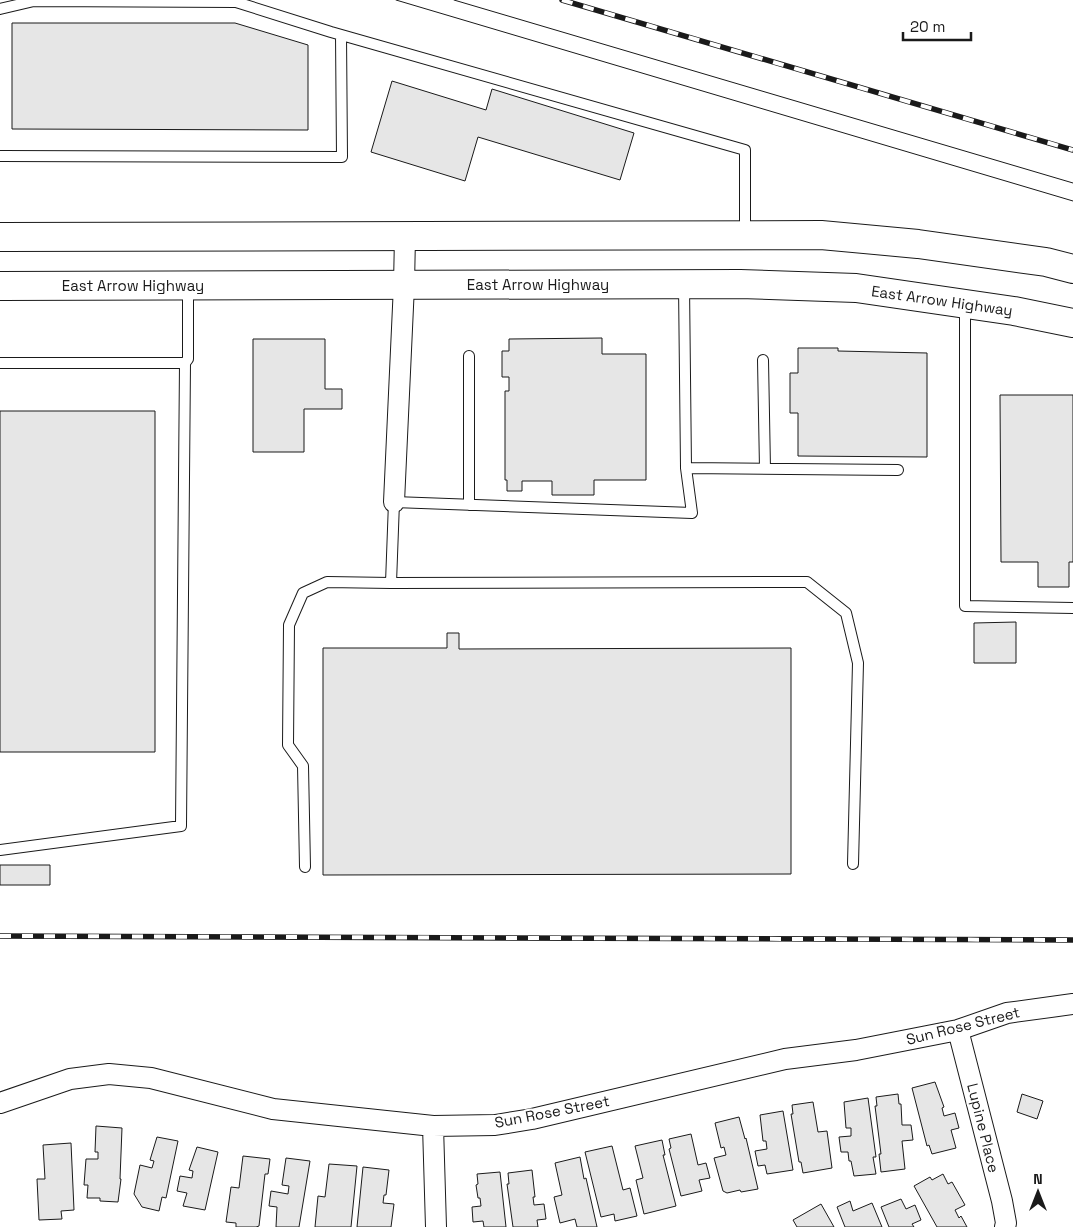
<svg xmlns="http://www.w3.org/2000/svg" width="1073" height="1227" viewBox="0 0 1073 1227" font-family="'Space Grotesk',sans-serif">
<rect width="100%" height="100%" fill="#fff"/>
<path fill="#e6e6e6" stroke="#1a1a1a" d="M12,23h223l73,22v85l-296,-1z
M392,81l94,29 6,-21 142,44 -14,47 -142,-43 -13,44 -94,-29z
M602,338v16h44v126h-52v15h-42v-14h-30v10h-15v-11h-2v-89h4v-14h-7v-26h7v-12z
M253,339h72v50h17v20h-38v43h-51z
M798,348h40v3l89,2v104l-129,-1v-43h-8v-40h8z
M1000,395h73v167h-4v25h-31v-25h-37z
M0,411h155v341h-155z
M1016,622v41h-42v-40z
M447,633h12v16l332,-1v226l-468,1v-227h124z
M0,865h50v20h-50z
M935,1082l9,25 -2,1 2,8 11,-3 4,15 -8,2 5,18 -24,6 -3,-9 -2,1 -15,-58z
M898,1094l1,10h2l1,21h9l2,15 -11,1 3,28 -24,3 -2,-18h2l-6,-48h2l-1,-9z
M1022,1094l21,7 -6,18 -20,-7z
M868,1098l8,59h-3l3,17 -22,2 -3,-15h-2l-1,-9h-7l-2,-15 12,-1v-8h-5l-2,-26z
M813,1102l5,30 9,-1 5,37 -29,5 -2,-11h-2l-8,-48h2l-1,-9z
M783,1111l10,59 -26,4 -2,-9 -7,1 -3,-15 12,-2 -1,-8h-3l-3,-26z
M739,1117l6,22 1,-1 12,51 -17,3 -1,-2 -13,3 -4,-2 -9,-33 12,-3 -2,-8 -3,1 -6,-25z
M96,1126l26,2 -2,51h1l-3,23 -18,-1v-3h-13l1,-13h-4l2,-26h12v-7h-3z
M691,1134l7,31 8,-2 4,15 -11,2 3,11 -21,5 -12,-47 2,-1 -2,-9z
M157,1137l21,4 -12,57 -4,-1 -3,14 -17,-4 -8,-13 6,-29 12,3 2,-7 -4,-1z
M662,1140l3,15h-2l13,51 -32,8 -8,-34 7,-2 -8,-32z
M71,1143l3,67 -13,1 1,8 -23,1 -2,-41h8l-2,-34z
M612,1146l11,44 7,-2 7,28 -22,5 -1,-7 -13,3 -16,-65z
M197,1147l21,5 -13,58 -22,-4 4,-13 -10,-2 3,-15 12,2 1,-7 -4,-1z
M243,1156l27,3 -2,15h-3l-6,52 -3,1h-20v-4l-10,-1 5,-35 8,1z
M580,1157l4,22 2,-1 11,49h-20l-2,-8 -15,4 -6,-26 8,-2 -7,-32z
M286,1158l24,3 -11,66h-23l1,-20 -8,-1 2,-15 17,3 1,-8 -7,-1z
M329,1164l28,2 -6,61h-36l3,-31 7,1z
M363,1167l26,3 -3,25h-2l-1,8 11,1 -3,23h-34z
M532,1170l3,27h-2l1,8 10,-1 2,15 -9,1 1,7h-25l-6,-43h2l-1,-11z
M500,1172l6,55h-22l-1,-6 -10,1 -1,-15 9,-1 -1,-8h-2l-2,-13 2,-1 -1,-10z
M943,1174l5,10 4,-2 13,23 -10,5 4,8 2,-2 6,11h-30l-23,-41 16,-9 2,3z
M901,1199l5,10 9,-4 6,15 -9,4 2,3h-25l-8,-20z
M850,1201l3,10 19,-8 10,24h-37l-8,-20z
M821,1204l13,23h-37l-4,-7z"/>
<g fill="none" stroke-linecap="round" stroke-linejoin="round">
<defs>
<path id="lane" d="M0,9l34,-8 202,1 95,30 414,118v84
M0,156l342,1 -1,-122
M684,285l2,183 212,2
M965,305v301l108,2
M763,360l2,109
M0,363h185l3,-4v-73
M686,468l6,45 -298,-11 -3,81 416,-1 39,31 12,50 -5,201
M469,505v-149
M0,850l181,-24 4,-463
M305,867l-2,-101 -15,-21 1,-120 14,-32 24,-11 64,1"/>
<path id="street" d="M394,502l10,-217 1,-49
M958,1030l44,171 4,22 -1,4
M0,1103l70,-24 39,-5 42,4 122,31 160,17 62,-1 37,-6 253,-60 71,-9 102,-20 49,-17 66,-9
M433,1126l3,101"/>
<path id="primary" d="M0,237l821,-2 97,9 128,18 27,7
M0,286l740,-2 116,4 158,23 59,12"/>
</defs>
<use href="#lane" stroke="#1a1a1a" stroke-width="12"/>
<use href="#street" stroke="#1a1a1a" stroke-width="22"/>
<use href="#primary" stroke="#1a1a1a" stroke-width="30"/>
<use href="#lane" stroke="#fff" stroke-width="10"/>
<use href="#street" stroke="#fff" stroke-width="20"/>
<use href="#primary" stroke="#fff" stroke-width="28"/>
<path stroke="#1a1a1a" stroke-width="1" d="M396,0l677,201
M454,0l619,183"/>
<defs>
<path id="rail" d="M562,0l511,150
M0,936l1073,4"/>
</defs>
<use href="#rail" stroke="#1a1a1a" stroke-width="5.5"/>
<use href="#rail" stroke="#fff" stroke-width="4" stroke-dasharray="11" stroke-linecap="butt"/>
</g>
<g text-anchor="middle" stroke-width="4" stroke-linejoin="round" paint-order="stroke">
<g font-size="15" fill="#1a1a1a" stroke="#fff">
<text x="538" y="290">East Arrow Highway</text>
<text x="133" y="291">East Arrow Highway</text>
<text transform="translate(942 301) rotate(8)" y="5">East Arrow Highway</text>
<text transform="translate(963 1026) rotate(-14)" y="5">Sun Rose Street</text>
<text transform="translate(552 1112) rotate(-11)" y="5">Sun Rose Street</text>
<text transform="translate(983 1128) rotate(76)" y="5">Lupine Place</text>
</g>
</g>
<g transform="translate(1038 1192)" stroke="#ffffff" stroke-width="4" paint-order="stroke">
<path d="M0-4L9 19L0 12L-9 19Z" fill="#1a1a1a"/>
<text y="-8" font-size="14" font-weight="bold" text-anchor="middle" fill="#1a1a1a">N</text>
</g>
<path d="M903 32v8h68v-8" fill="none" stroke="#1a1a1a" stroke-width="2.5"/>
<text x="910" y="32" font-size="15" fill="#1a1a1a" stroke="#ffffff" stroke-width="4" paint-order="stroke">20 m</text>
</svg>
